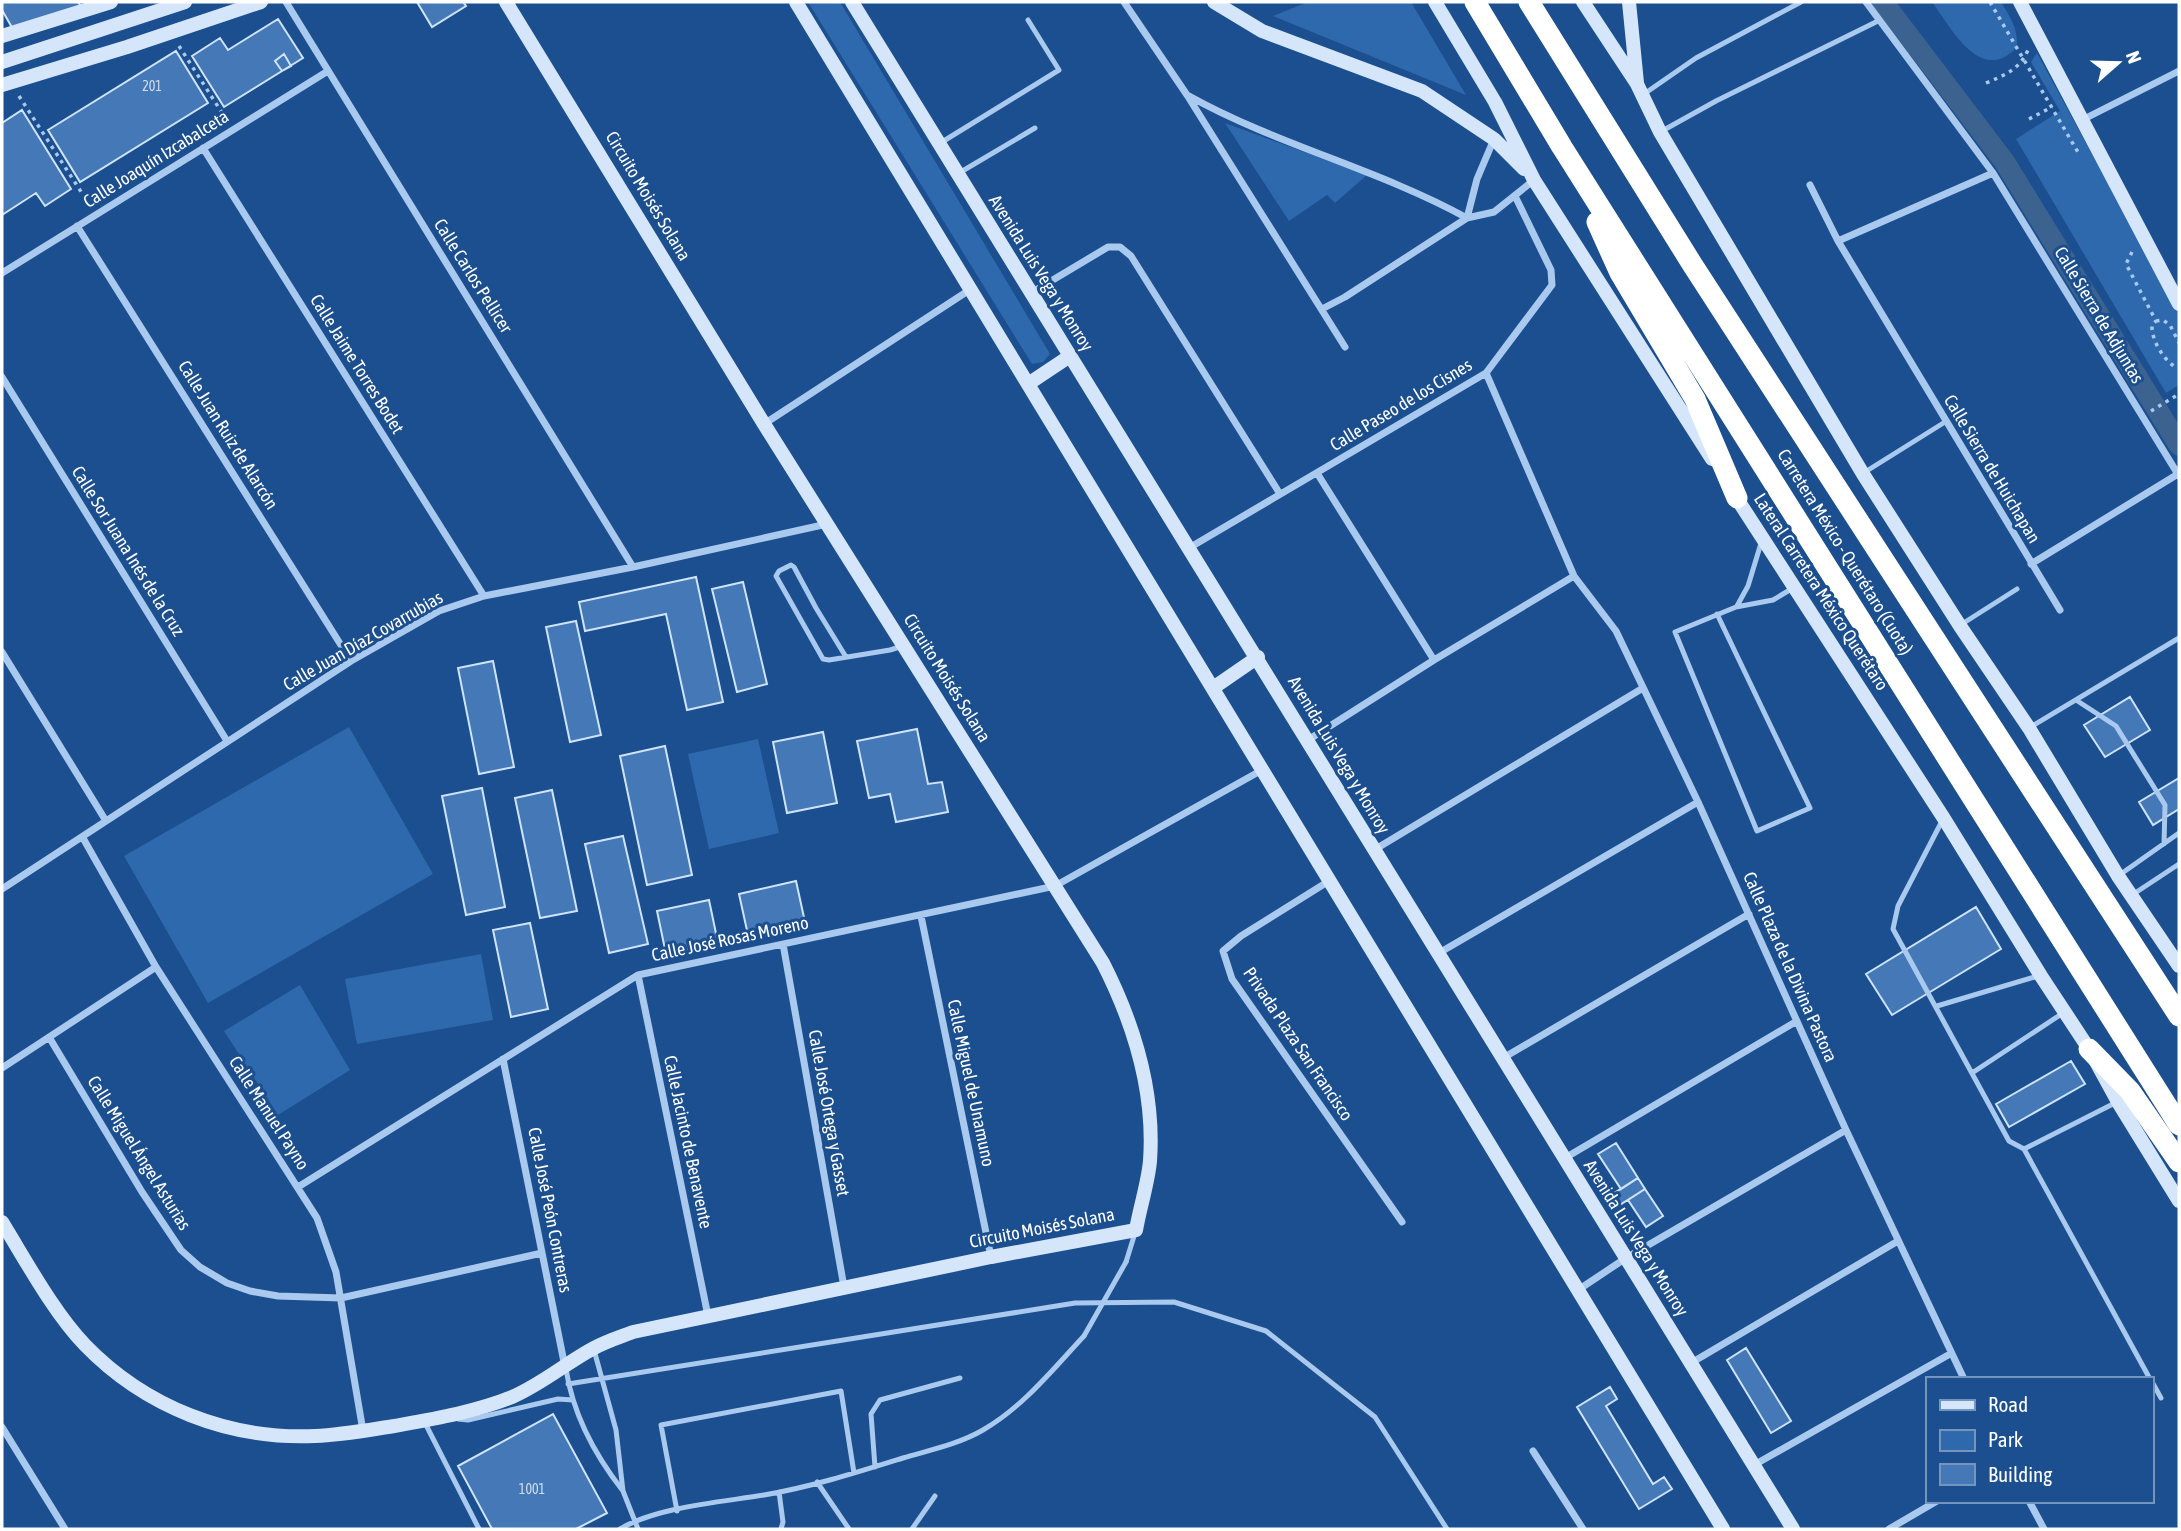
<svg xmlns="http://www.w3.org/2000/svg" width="2181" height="1531" viewBox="0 0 2181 1531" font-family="'Asap Condensed',sans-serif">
<rect width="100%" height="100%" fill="#1b4f8f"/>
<path fill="#2e69ad" d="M808,2h32l210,352 -7,8 -11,2z
M1308,2h103l55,93 -193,-79z
M1932,2h69c9,15 17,26 16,45 -36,39 -65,-18 -85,-45z
M2037,53l142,261v71l-13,8 -150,-254 44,-28 -29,-49z
M1225,123l142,52 -32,28 -8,-8 -38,26z
M349,727l84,147 -225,129 -84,-147z
M758,739l21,94 -70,16 -21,-95z
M481,954l12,66 -136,24 -12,-65z
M300,985l50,85 -72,45 -54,-84z"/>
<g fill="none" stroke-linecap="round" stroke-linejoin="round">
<path stroke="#3c6290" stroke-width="21" d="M1883,2l121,159 175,284"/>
</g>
<path fill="#4478b7" stroke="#cfe3fa" stroke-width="2" d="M2,2h76l5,7 -69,22 -12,-21z
M417,2h46l3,4 -34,21z
M278,19l25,39 -79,49 -32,-51 28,-18 8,12z
M176,51l32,52 -128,79 -32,-52z
M284,54l7,12 -9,5 -7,-10z
M22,110l49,79 -26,17 -9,-13 -34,22v-92z
M696,577l27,125 -36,8 -21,-96 -81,17 -6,-29z
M743,582l24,102 -30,8 -25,-103z
M576,621l25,114 -31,7 -24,-115z
M493,661l21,106 -35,7 -21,-106z
M2130,697l20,33 -45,27 -21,-32z
M917,729l11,55 14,-2 6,30 -52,10 -6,-28 -21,4 -12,-57z
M823,732l14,71 -50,10 -14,-71z
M665,746l27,129 -45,10 -27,-129z
M2179,778v31l-26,16 -14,-23z
M482,788l23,119 -39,8 -24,-119z
M552,790l25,121 -37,7 -25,-120z
M623,836l25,108 -39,9 -24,-109z
M796,881l9,41 -57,13 -9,-41z
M709,900l9,43 -52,11 -9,-43z
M1976,907l25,42 -109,66 -26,-41z
M530,923l18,86 -37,8 -18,-87z
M2071,1061l14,23 -76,43 -13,-23z
M1616,1143l22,35 -17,11 -23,-35z
M1638,1178l7,11 -27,17 -7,-11z
M1645,1189l18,27 -17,11 -18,-27z
M1746,1348l45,73 -20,12 -44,-73z
M1610,1387l7,12 -11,7 47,78 11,-7 8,12 -33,20 -62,-102z
M553,1414l54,99 -31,16h-84l-34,-63z"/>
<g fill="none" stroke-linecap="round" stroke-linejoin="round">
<path stroke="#a9c9ee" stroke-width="3.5" stroke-dasharray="3.5 5" stroke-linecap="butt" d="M1990,2l89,152
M179,46l47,73
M1986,83c19,-8 33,-13 42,-33
M19,96l70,108
M2029,119l23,-12
M2132,252l-6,12 30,57 -4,4c-1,14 11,34 22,41l5,-2
M2156,321l7,-1 7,5 9,18
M2151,411l28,-17"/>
<path stroke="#a9c9ee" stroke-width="5" d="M1644,94l52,-36 105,-56
M1662,131l54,-30 164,-81
M942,142l117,-72 -31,-50
M959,173l76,-45
M1865,472l80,-50
M1737,606l11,-20 14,-46
M1717,614l93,194 -53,23 -82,-199 61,-25 37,-7 20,-12
M1962,624l55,-35
M846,657l-30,-49 -22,-41 -3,-2 -12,6 -3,5 47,83 6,1 61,-10 13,-4
M2076,700l40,26 49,79 -1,39
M2029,728l150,-90
M1942,821l-44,85 -5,23 116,212 15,8 91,-46
M2118,876l61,-43
M2132,895l47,-31
M1937,1006l101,-30
M1972,1073l91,-60
M2024,1149l126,230
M1126,1262l9,-29
M594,1350l22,80 7,61 15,38
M566,1369c7,46 28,85 57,122
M2151,1380l10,18
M568,1384l507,-81 99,-1 92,29 109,86 72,112
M458,1419l10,1 90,-21 15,1
M424,1421l55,108
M875,1467l-4,-53 9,-14 80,-22
M817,1482l32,47
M779,1492l4,30 -2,7
M677,1511l-16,-86 180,-34 13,82
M620,1529c37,-22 102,-27 144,-34 47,-8 94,-23 139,-37 27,-8 56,-14 80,-28 40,-23 70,-61 101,-94
M912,1529l23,-33"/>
<path stroke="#a9c9ee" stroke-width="7" d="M286,2l347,565
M1124,2l63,93 158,252
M1866,2l127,171 186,303
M1189,96c88,49 189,73 278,122
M2082,120l97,-49
M203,148l281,448
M1810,185l28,56 222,369
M1467,218l10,-39 17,-40
M77,226l274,435
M1838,241l155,-68
M2,273l326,-202
M1031,293l77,-46h12l11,9 149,238
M1322,309l23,-12 122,-79 27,-6 40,-32
M1486,373l88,203 42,55 82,171 148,328 118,249
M2,377l225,364
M764,424l207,-135
M1317,473l117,187
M1189,548l297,-175 66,-88 -1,-15 -36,-74
M2031,564l147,-90
M2,652l104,169
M1308,740l126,-80 140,-84
M83,838l73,129 161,251 19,54 27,159
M1374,850l269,-162
M1329,881l-88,55 -18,15 9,28 170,243
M2,889l349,-228 88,-50 45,-15 149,-29 194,-43
M921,916l70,341
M783,944l61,343
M1439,953l259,-151
M638,975l70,341
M49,1037l93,155 39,58 19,17 27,16 23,8 28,5 63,2 201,-45
M1503,1058l246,-144
M503,1059l62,308
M2,1068l154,-101
M1565,1158l232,-137
M298,1187l340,-212 417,-89 207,-116
M1578,1290l48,-32 220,-128
M1691,1363l207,-122
M2,1427l63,102
M1533,1451l50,78
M1754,1465l196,-111
M2029,1501l15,28
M1889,1529l48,-28"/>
<path stroke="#d6e6fa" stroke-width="14" d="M796,2l927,1527
M852,2l941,1527
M1214,2l48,29 160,60 72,48 30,30
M1435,2l60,100 39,78 178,279
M1583,2l54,82 23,48 203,342 97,152 69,102 89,148 61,90
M1629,2l8,81
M2020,2l159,302
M2,36l109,-34
M2,62l183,-60
M2,85l125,-38 134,-45
M1028,384l42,-28
M1732,491l211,326 98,159 48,73 29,53 61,99
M1213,688l45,-31
M2,1222c24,39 52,91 83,123 60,62 144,95 230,91 26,-1 53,-6 79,-10 39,-7 81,-14 118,-29 30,-13 54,-34 82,-49 13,-7 26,-11 39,-16l358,-75 145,-27c4,-23 12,-47 14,-69 5,-70 -16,-137 -47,-198l-339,-539 -258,-422"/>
<path stroke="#fff" stroke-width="21" d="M1475,2l87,145 617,978
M1529,2l163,262 487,752
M1597,222l23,51 75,126 42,99
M2089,1049l41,42 49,71"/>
<path stroke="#a9c9ee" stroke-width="5" d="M1084,1336l42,-74"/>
</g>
<g text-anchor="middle" stroke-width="6" stroke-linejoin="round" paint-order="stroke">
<g font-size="14" fill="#d0dded">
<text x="152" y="91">201</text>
<text x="532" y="1494">1001</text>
</g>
<g font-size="18" fill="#fff" stroke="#1b4f8f">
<text transform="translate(156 159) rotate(-32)" y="6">Calle Joaquín Izcabalceta</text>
<text transform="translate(648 196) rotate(59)" y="6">Circuito Moisés Solana</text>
<text transform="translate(1041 273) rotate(58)" y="6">Avenida Luis Vega y Monroy</text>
<text transform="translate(473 276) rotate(58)" y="6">Calle Carlos Pellicer</text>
<text transform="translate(2099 315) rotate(59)" y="6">Calle Sierra de Adjuntas</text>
<text transform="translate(357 364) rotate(58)" y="6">Calle Jaime Torres Bodet</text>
<text transform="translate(1401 405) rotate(-31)" y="6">Calle Paseo de los Cisnes</text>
<text transform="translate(228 435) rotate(58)" y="6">Calle Juan Ruiz de Alarcón</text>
<text transform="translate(1992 469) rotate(59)" y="6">Calle Sierra de Huichapan</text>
<text transform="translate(128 551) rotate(58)" y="6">Calle Sor Juana Inés de la Cruz</text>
<text transform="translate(1845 552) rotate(58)" y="6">Carretera México - Querétaro (Cuota)</text>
<text transform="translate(1821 592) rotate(57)" y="6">Lateral Carretera México Querétaro</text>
<text transform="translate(363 641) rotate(-30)" y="6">Calle Juan Díaz Covarrubias</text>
<text transform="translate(947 678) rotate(58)" y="6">Circuito Moisés Solana</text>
<text transform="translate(1339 755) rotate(59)" y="6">Avenida Luis Vega y Monroy</text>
<text transform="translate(730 939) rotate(-12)" y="6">Calle José Rosas Moreno</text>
<text transform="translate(1790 967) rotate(66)" y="6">Calle Plaza de la Divina Pastora</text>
<text transform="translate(1298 1044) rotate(56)" y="6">Privada Plaza San Francisco</text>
<text transform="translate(971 1083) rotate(78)" y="6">Calle Miguel de Unamuno</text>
<text transform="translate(269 1113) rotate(57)" y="6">Calle Manuel Payno</text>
<text transform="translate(829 1113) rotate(80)" y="6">Calle José Ortega y Gasset</text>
<text transform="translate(688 1142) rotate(78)" y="6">Calle Jacinto de Benavente</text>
<text transform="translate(139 1153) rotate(58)" y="6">Calle Miguel Ángel Asturias</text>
<text transform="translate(550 1210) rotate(79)" y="6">Calle José Peón Contreras</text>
<text transform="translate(1042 1228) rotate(-11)" y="6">Circuito Moisés Solana</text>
<text transform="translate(1636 1238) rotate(58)" y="6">Avenida Luis Vega y Monroy</text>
</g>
</g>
<rect width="2181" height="1531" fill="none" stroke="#ffffff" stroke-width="7"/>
<rect x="1926" y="1377" width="228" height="126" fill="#1b4f8f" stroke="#7695bc" stroke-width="2"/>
<rect x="1940" y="1400" width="35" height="10" fill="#d6e6fa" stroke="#7695bc" stroke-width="2"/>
<text x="1988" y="1412" font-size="21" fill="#ffffff">Road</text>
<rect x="1940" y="1430" width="35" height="21" fill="#2e69ad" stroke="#7695bc" stroke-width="2"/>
<text x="1988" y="1447" font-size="21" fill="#ffffff">Park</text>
<rect x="1940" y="1464" width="35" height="21" fill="#4478b7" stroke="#7695bc" stroke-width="2"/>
<text x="1988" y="1482" font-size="21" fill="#ffffff">Building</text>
<g transform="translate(2118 63) rotate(70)" stroke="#1b4f8f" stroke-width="5" paint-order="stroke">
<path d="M0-5L12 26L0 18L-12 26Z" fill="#ffffff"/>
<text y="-10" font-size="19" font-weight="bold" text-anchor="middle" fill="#ffffff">N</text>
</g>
</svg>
